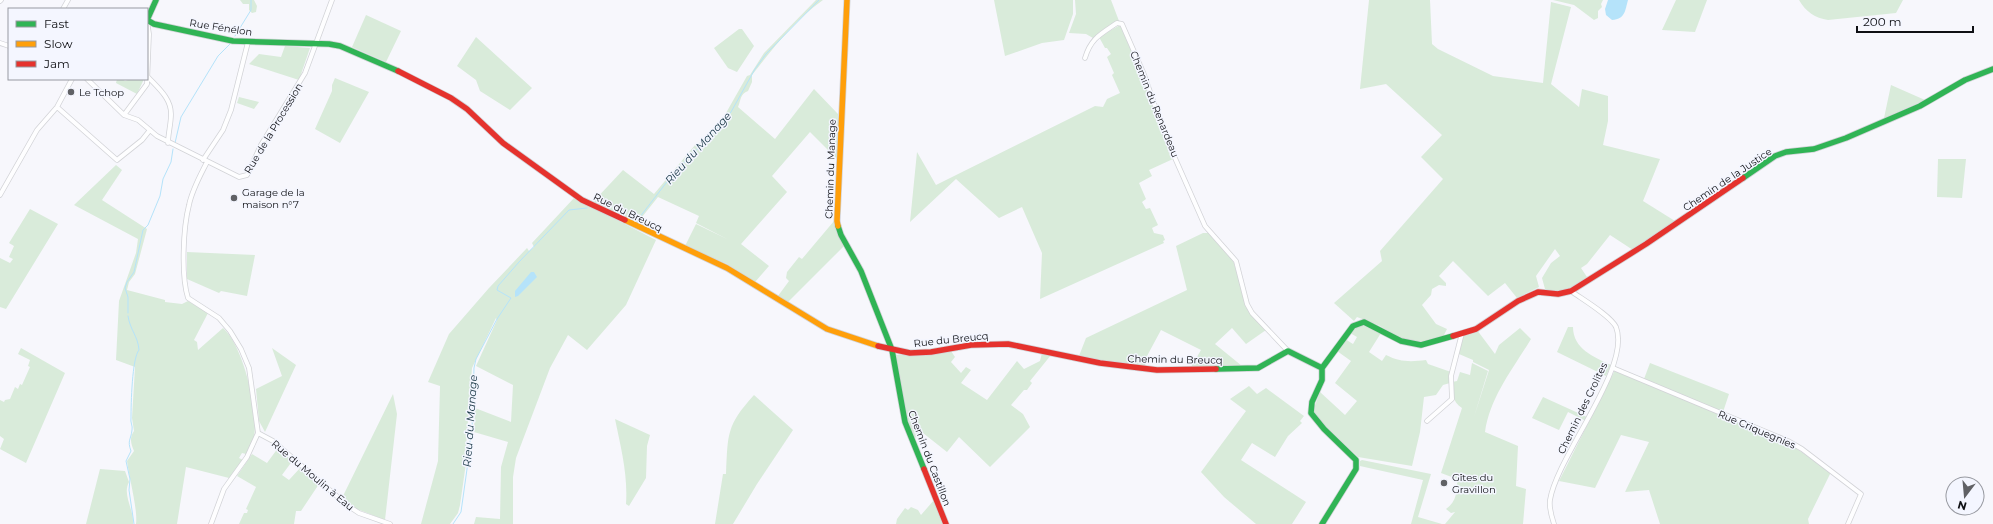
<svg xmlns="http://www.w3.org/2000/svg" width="1993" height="524" viewBox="0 0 1993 524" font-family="Montserrat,sans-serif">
<rect width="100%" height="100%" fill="#f7f7fc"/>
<path fill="#d9ebda" d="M240,0h14l3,6 -1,6 -4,1 -3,-3v-6h-6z
M816,0h7c-28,20 -50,48 -71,75v7l-4,9c-8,3 -7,9 -10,16l37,32 39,-50 24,25 -1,45 -27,-27 -38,44 15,16 -46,52 28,22 -14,16 -28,-18 -42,-18 11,-22 31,15 -31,-16 3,-7 -41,-19 -20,25 -4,2 -41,-22 30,-32 31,24 41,-49 6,-3 21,-22 25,-44 3,-1 14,-22z
M994,0h79v14l-9,26 -22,3 -37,13z
M1075,0h36l8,21 -26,17 -7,-4 -17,-1 7,-19z
M1369,0h61l2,44 6,5 55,27 50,7 8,-81 20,5 -20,77 28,23 3,-18 26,7v25l-5,24 57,14 -17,42 32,20 -42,29 -23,-15 -23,29 -6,4 6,9c-12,9 -26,20 -42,12l-3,-11 9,-15 9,-7 -5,-7 -19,27 3,11 -22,11 -12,-15 -17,13 -35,-35 -14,15 7,7v3l-7,-1 -7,4 -1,6 -9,10 14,19 11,5 -4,8 -21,5 -23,-4 -19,-12 -23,-9 -3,4 -20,-18 48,-42 -2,-10 63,-72 -22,-22 21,-22 -56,-51 -26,5z
M1553,0h50l-2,4 1,3 -4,4v7l-4,2 -20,-15z
M1676,0h31l-12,32 -33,-2z
M1799,0h104l-7,13 -68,7c-13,-2 -22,-8 -29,-20z
M366,15l35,16 -15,31 -34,-15z
M1120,25l25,57 28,77 -24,11 3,6 -13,7 7,16 -4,3 4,7 4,-1 8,17 -6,3 2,5 9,2 2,5 -2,1 1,2 -124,56 2,-46 -20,-46 -23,11 -43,-39 -46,43 7,-70 19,33 159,-79 8,1 4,-8 13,-6 -8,-18 2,-2 -7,-16 4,-3 -4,-6h-2l-6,-11z
M739,29h3l12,17 -17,26 -9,-4 -14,-20z
M476,37l56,51 -22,22 -30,-19 -4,-11 -19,-14z
M285,46l25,2 -11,32 -50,-16 10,-10 22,3z
M335,78l34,14 -29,51 -25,-14 17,-38v-6z
M117,79h5l3,2 6,-2h13l-7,15 -21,-11z
M1891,85l34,15 -41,18z
M239,97l20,5 -5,7 -17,-6z
M1938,159h28l-4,39 -25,-1z
M116,165l6,5 -20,30 45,29 -12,45 -6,8 -2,8 38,10v2l17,2 6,-3 20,12 -14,27 3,2 1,8 25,-22c20,17 36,84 31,109 -2,7 -5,12 -8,17l-4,-1 -3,5 4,2 -14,18 -43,-11 -9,57h-41c2,-14 -7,-47 -9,-63l7,-10c-3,-7 -5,-13 0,-20l-2,-13 3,-51 -19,-7 3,-59 17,-48 2,-14 -64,-34z
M574,198l82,42 -30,65 -39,45 -19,-15 -18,33 -34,90 -3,19v47h-39l2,-7 24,2 1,-52 7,-25 -34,-10 1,-24 36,14 2,-37 -37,-19 21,-46 -1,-2 -24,50 -7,92 1,3 -6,42 -2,8 -8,11h-29l17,-63 2,-75 -12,-4 21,-48 40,-46 38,-40 2,3 5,-4 -2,-4z
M30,209l28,15 -52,85 -6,-2v-49l10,5 3,-4 -4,-2 5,-11 -5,-3z
M834,221l10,25 -56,56 -10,-6 11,-15 -3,-3 1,-6 12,-15 3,2z
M1203,233h5l25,27 14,48 19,22 -20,14 -14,-16 -17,16 27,22 -51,1 10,-17 -40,-20 -14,26 -2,10 -46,-5 -20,-5 7,-18 101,-48 -11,-44z
M187,252l68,3 -8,41 -26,-5 -2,2 -32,-14z
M1359,325h4l18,8 -12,19 13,9 4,-6c14,7 24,7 40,5l2,4 23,8 -1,11 -7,2 -7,10 -12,2 -4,35 -8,34 -54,-9 -39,-37 -6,-9 7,-19 25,23 12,-14 -22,-18 16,-22 -14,-10 8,-12 8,5 4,-7 -7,-4z
M1568,327h5c0,22 21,30 38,38l-5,11 -49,-24z
M1520,328l11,11c-18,30 -41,58 -46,93l33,14 -2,40 10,3 -3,35h-78l10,-12 -4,1 -5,-4c11,-8 11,-18 11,-30l-16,-6 21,-65c-10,-6 -10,-16 -10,-26l5,-1 3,-9 10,3 2,-12 16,8 -14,46 15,-47 -16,-8v-2l-14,-6 4,-19 14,-5 18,24 4,-9z
M21,348l44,25 -39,90 -26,-14 4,-10 -4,-3v-36l4,2 1,-2 5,-1 5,-12 3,2 2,-5 2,1 8,-18 -2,-1 2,-6 -12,-6z
M272,348l24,17 -31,67 -6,-11 -3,-32 26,-13z
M951,351l4,6 -4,5 10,11 5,-6 5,3 -10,13 26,17 30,-39 7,8 16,-8 2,-8 9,2 -21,26 2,2 -5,7h-3l-13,15 12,9 7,13 -40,40 -31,-30 -12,15 -24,-19 -3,3 -6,2 -10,-29 -8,-54z
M1650,363l79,31 -6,18 -79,-33z
M1615,370l172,72 44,30 -23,47 1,5h-149l-11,-34 -24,2 24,-50 -28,-7 -26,53 -36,-7z
M1249,386l8,8 9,-6 38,28 -4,5 2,2 -14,13 -13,21 -23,-14 -11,17 65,42 -14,22h-36l-32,-27 -23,-25 45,-61 -16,-12z
M393,394l4,20 -12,106 -28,-11 -15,-11z
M754,395l39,35 -36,54 -24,40h-18l8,-50h3c2,-40 0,-48 28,-79z
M1543,397l44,20 -1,4 -18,-9 -9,18 -27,-12z
M615,419l35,16 -3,11 -1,32 -17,28 -3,-2c2,-29 -5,-56 -11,-85z
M278,448l15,12 -11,15 7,5 12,-13 18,17 -18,27h-5l-2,13h-55l5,-11h3l1,-3 -2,-1 10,-22 -19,-11 15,-22 15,9z
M1362,460l69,14 -13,43 24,7h-31l12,-44 -63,-14v-5z
M100,469l25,2 4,11c-7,13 5,27 4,42h-47z
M934,500l9,24h-47l1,-5 8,-11 3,2 3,-3 7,3 3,5z"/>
<path fill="#b5e3fa" d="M1608,0h20c-3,11 -3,19 -16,20l-6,-5 -1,-6z
M531,272h3l3,5 -19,19 -3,1v-6z"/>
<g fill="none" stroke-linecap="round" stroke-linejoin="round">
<path stroke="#b5e3fa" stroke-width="1" d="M235,36l16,-26v-10
M175,143l6,-26 37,-61 12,-12
M592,202l5,2
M636,222l37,-48 40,-41 18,-21 24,-43 11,-15 53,-54
M128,313v-16l-3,-9 2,-6 7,-10 9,-42 5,-5 12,-29 3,-17 8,-17 2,-13
M128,316c2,14 10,20 11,34 -7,8 -8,54 -8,68 -1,4 2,8 1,12 -1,10 -5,10 -1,21l-5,10 4,18 -1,11 5,34
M453,524l8,-12 7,-50 -1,-4 5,-28 2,-62 2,-9 21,-40 14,-21 -14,-8 1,-4 21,-24 50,-52 18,-2"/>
<defs>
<path id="street" d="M0,1l1,-1
M63,9l5,-9
M0,43l9,3
M1085,58c6,-20 16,-24 32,-35l5,1 21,48 24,68 38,86 31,35 11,43 5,9 36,38
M148,77c10,11 23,21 23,37 0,10 -3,20 -3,29
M87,79l37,36 14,5 19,16 82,41 8,-2 14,-30 44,-72 27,-73
M57,107l60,53 25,-20 8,-10
M124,115l23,-31 2,-50 -2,-13
M203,160l20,-30 8,-20 17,-68
M207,162c-7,14 -15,28 -18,43 -6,23 -8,71 -1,93l31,20 11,13 11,18 8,19 9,65 -11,24 -23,32 -13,35
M0,195l37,-65 20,-23 15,-28
M1613,368l175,73 14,8 59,45 -13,30
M1427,421l25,-22 -1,-23 11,-43
M258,433l15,8 74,64 12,8 31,11
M1554,524c-2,-6 -5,-17 -4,-24 7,-44 82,-133 66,-173 -5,-11 -34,-28 -45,-36"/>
<path id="fast" d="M156,0l-9,20 7,4 79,17 96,3 11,2 58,25
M1743,178l32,-22 11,-4 28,-3 32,-11 74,-32 45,-26 28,-11
M838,226l3,9 20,36 31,79 13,72 19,47
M1216,369l42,-1 30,-17 34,17
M1322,524l34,-55v-9l-32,-31 -13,-16 1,-11 10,-22v-12l31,-42 11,-4 37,19 20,4 32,-9"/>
<path id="slow" d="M625,220l102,48 100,61 51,17
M838,226l-1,-5 10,-221"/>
<path id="jam" d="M398,71l53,27 16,11 36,34 79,57 43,20
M1453,336l23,-7 42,-28 20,-9 20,2 13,-3 75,-47 97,-66
M878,346l32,7 21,-1 40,-7 37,-1 92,19 57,7 59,-1
M924,469l22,55"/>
</defs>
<use href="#street" stroke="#d2d3d7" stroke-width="5.5"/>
<use href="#fast" stroke="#d2d3d7" stroke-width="7"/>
<use href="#slow" stroke="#d2d3d7" stroke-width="7"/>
<use href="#jam" stroke="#d2d3d7" stroke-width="7"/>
<use href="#street" stroke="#fefeff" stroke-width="4"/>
<use href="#fast" stroke="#30b455" stroke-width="5.5"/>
<use href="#slow" stroke="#ff9f0a" stroke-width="5.5"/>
<use href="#jam" stroke="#e5322d" stroke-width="5.5"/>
</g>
<g fill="#606165" stroke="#f4f6ff" stroke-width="1.5">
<circle cx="71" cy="92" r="4"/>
<circle cx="234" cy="198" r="4"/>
<circle cx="1444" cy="483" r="4"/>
</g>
<g text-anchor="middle" stroke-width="3" stroke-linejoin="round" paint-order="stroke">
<g font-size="10" fill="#0f1014" stroke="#f4f6ff">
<text transform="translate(221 27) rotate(9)" y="4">Rue Fénélon</text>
<text transform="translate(1155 104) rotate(68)" y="4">Chemin du Renardeau</text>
<text transform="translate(273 128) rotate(-59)" y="4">Rue de la Procession</text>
<text transform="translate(830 169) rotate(-88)" y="4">Chemin du Manage</text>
<text transform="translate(1727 179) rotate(-34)" y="4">Chemin de la Justice</text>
<text transform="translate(628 212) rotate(26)" y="4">Rue du Breucq</text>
<text transform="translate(951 339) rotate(-6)" y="4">Rue du Breucq</text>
<text transform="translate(1175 359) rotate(1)" y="4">Chemin du Breucq</text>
<text transform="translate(1582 408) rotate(-64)" y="4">Chemin des Crolites</text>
<text transform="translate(1757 429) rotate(23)" y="4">Rue Criquegnies</text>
<text transform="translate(930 458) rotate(69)" y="4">Chemin du Castillon</text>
<text transform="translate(313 475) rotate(40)" y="4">Rue du Moulin à Eau</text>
</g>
<g font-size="10" fill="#0f1014" stroke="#f4f6ff" text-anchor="start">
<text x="79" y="96">Le Tchop</text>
<text x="242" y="196">Garage de la<tspan x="242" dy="12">maison n°7</tspan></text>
<text x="1452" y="481">Gîtes du<tspan x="1452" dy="12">Gravillon</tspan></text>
</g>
<g font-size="11" font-style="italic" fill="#173644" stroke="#f4f6ff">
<text transform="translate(698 148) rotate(-48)" y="4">Rieu du Manage</text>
<text transform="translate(470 421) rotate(-86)" y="4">Rieu du Manage</text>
</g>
</g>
<rect x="8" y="8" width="140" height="72" fill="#f4f6ff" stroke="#989aa1"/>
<rect x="16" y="21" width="20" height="6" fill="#30b455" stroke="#989aa1"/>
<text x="44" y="28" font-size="12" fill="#0f1014">Fast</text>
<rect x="16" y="41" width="20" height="6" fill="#ff9f0a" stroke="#989aa1"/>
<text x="44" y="48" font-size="12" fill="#0f1014">Slow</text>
<rect x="16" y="61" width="20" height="6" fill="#e5322d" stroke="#989aa1"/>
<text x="44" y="68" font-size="12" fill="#0f1014">Jam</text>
<g transform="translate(1965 496) rotate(196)"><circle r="19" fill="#f4f6ff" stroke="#989aa1"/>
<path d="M0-3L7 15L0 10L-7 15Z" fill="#606165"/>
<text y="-6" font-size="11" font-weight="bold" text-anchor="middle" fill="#0f1014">N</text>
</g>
<path d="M1857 26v6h116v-6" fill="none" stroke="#0f1014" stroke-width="2"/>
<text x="1863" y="26" font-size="12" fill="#0f1014" stroke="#f4f6ff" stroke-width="3" paint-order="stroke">200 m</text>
</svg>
